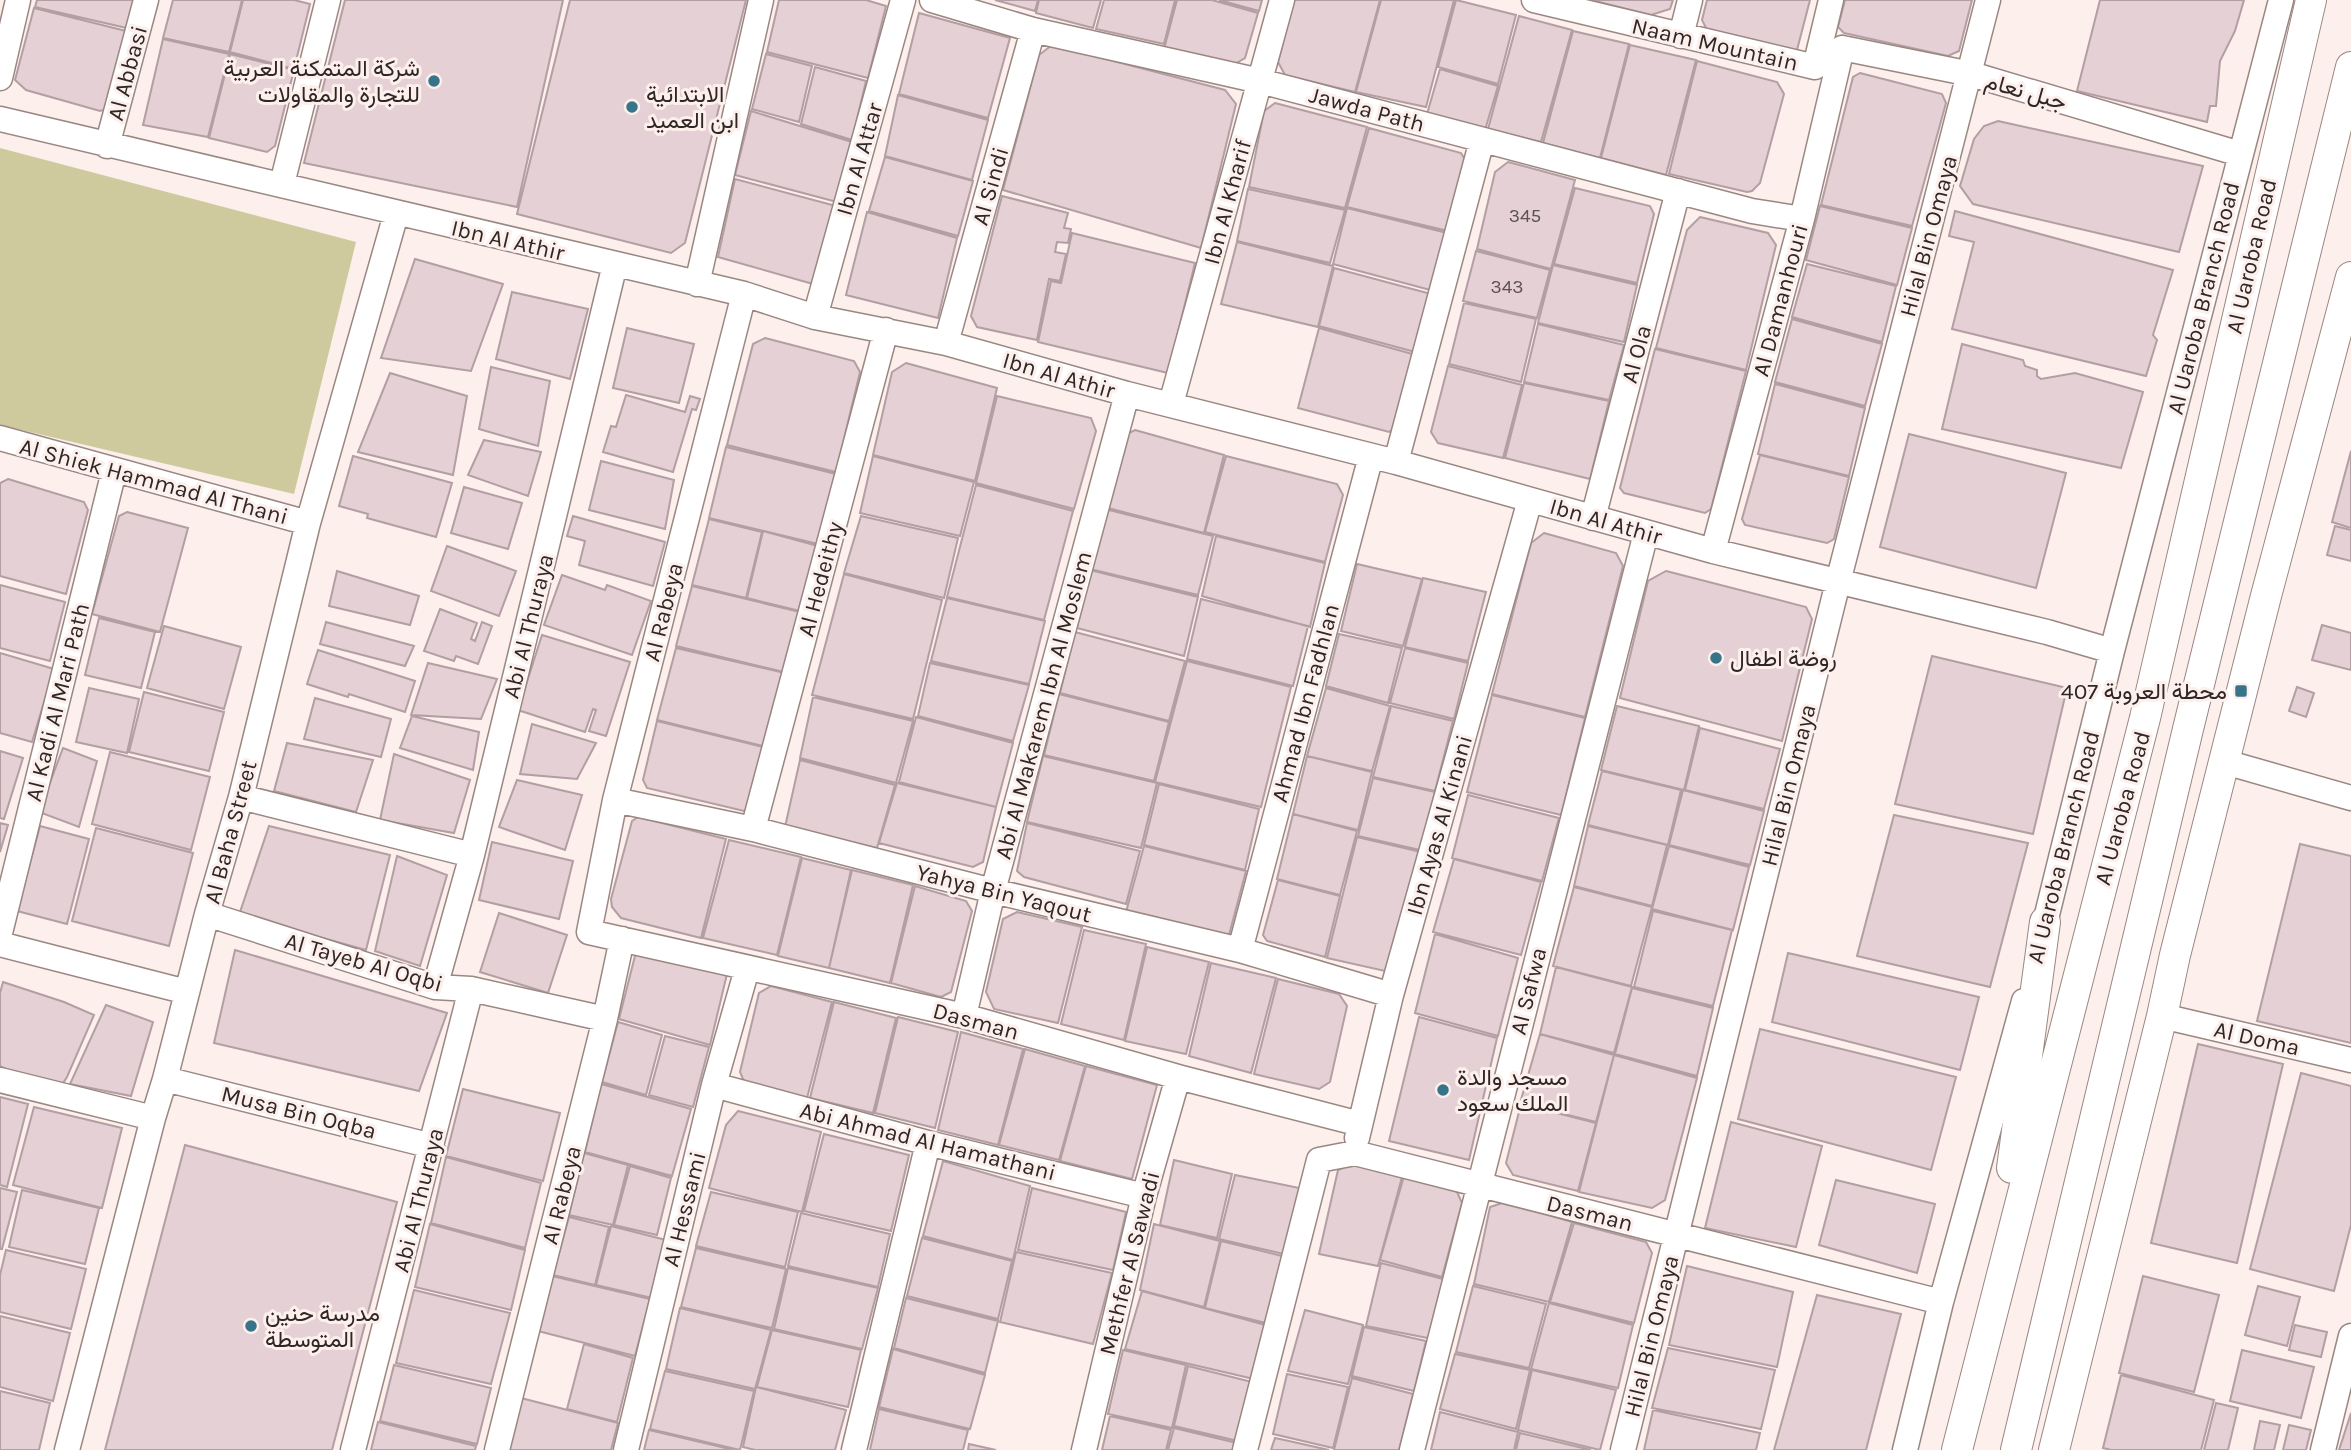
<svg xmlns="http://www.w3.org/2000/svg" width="2351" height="1450" viewBox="0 0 2351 1450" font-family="Karla,Vazirmatn,sans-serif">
<rect width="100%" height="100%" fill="#fcefec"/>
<path fill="#cfca9d" d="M0,148l356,94 -62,252 -294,-69z"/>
<path fill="#e5d0d5" stroke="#b29ea3" stroke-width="2" d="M37,0h102l-8,29 -96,-22z
M173,0h69l-13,52 -66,-14z
M243,0h51l16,4 -16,65 -64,-17z
M345,0h218l-46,207 -213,-44z
M570,0h176l-61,243 -14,10 -154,-39z
M779,0h87l20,6 -18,72 -101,-26z
M995,0h43l-3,11z
M1039,0h62l-8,28 -57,-15z
M1104,0h71l-11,44 -68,-15z
M1177,0h35l46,13 -13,45 -12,7 -69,-16z
M1219,0h43l-3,11z
M1294,0h86l-25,92 -70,-17 -7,-13z
M1381,0h73l-28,107 -70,-15z
M1456,0l60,15 -18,69 -60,-17z
M1591,0h82l-3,9 -19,6z
M1707,0h103l-13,50 -7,3 -82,-21 -6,-12z
M1845,0h127l-13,51 -11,5 -104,-23 -6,-6z
M2100,0h144l-9,31 -15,30 -4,45h-6l-3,16 -130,-31z
M34,8l96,24 -20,76 -10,3 -74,-21 -11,-10z
M919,13l91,25 -22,80 -89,-24z
M1519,16l53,14 -31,112 -53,-13z
M1573,31l56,13 -29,114 -57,-15z
M163,39l66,15 -21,83 -65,-12z
M1052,45l173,45 11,14 -35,144 -198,-58 36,-135z
M1630,45l66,15 -30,115 -65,-17z
M230,54l64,16 -19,76 -8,6 -58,-14z
M766,54l46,12 -13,56 -47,-13z
M1697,61l80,21 7,12 -24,89 -8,8 -5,1 -78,-18z
M815,67l51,14 -14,59 -51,-16z
M1440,69l58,17 -13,44 -58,-16z
M1860,73l82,21 4,9 -34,123 -91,-21 32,-128z
M898,95l90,25 -16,60 -87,-24z
M1275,103l92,24 -22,81 -96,-21 15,-76z
M751,111l101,31 -15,60 -102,-27z
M1998,121l205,45 -24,86 -206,-48 -13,-18 14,-47 10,-13z
M1369,128l92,25 5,8 -18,70 -101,-24z
M885,157l88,24 -15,55 -89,-25z
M1508,162l67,18 -24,89 -74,-20 18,-77z
M735,179l101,27 -23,78 -95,-27z
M1575,188l75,18 4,8 -17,69 -83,-19z
M1248,189l97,21 -15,53 -93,-22z
M1002,196l66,17 -4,15 7,1 -3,14 -11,-1 -2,10 11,2 -6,27 -11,-2 -12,61 -60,-13 -6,-11z
M1820,206l92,22 -15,57 -91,-25z
M1347,208l100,25 -13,58 -101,-27z
M1955,211l218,59 -20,65 4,5 -11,36 -194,-47 22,-87 -25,-6z
M867,212l90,26 -19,80 -92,-23z
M1700,217l68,16 8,12 -30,125 -90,-22 31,-118z
M1072,233l123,30 -27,110 -130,-31 13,-61 10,2z
M1237,242l96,24 -15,61 -97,-23z
M1476,251l74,19 -13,48 -74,-17z
M415,259l88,25 -32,87 -90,-13z
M1807,264l89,22 -14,56 -90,-25z
M1553,265l84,20 -13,57 -86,-19z
M1334,268l97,26 -16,58 -96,-26z
M512,292l76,17 -18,70 -74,-20z
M1464,303l72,16 -15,63 -72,-18z
M1792,319l90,25 -17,62 -90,-24z
M1538,324l86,21 -15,55 -85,-18z
M627,328l67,16 -15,59 -66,-15z
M1319,328l97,27 -16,69 -11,8 -91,-24z
M765,338l89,23 6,11 -24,100 -109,-27 26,-101z
M1962,344l61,16 2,6 12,4v6l4,3 34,-6 68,19 -22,76 -179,-39z
M1655,349l91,22 -35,138 -6,4 -81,-20 -4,-5z
M906,363l91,25 -22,93 -102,-26 19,-83z
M1448,366l74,19 -19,73 -65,-15 -7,-11z
M491,367l59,14 -12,65 -59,-17z
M390,373l77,23 -14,79 -95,-23z
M1524,383l85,18 -19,78 -85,-21z
M1775,384l90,24 -16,68 -91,-22z
M626,395l59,17 5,-16 10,3 -4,11 -4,-1 -19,63 -70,-20 8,-26 5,1z
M997,396l94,22 5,13 -22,78 -98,-26z
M1135,430l89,25 -20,78 -96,-25 19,-74z
M1909,434l157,39 -30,115 -156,-41z
M484,440l57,12 -13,44 -60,-21z
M726,447l110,27 -18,70 -109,-26z
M2351,451v77l-19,-6z
M1760,455l89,22 -15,62 -7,4 -82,-18 -3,-6z
M353,456l99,27 -16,54 -69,-19 1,-4 -29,-8z
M873,456l101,26 -14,54 -100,-23z
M1226,456l111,28 6,11 -18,67 -120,-30z
M601,461l73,19 -9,49 -76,-19z
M8,479l76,23 4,8 -22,84 -66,-18v-93z
M976,485l97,26 -29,109 -97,-23z
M464,487l58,16 -14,46 -57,-16z
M1105,509l108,27 -15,59 -108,-26z
M127,512l61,16 -28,104 -68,-18 27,-98z
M573,516l92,26 -12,44 -74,-21 6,-24 -18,-5z
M861,516l97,22 -14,60 -100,-25z
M709,519l53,13 -16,66 -54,-13z
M2335,526l16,4v31l-24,-6z
M763,531l55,15 -18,65 -53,-13z
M1544,533l72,20 7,13 -38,151 -93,-23 39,-151z
M1216,536l109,27 -15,64 -108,-31z
M447,546l69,25 -17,45 -68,-25z
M1357,564l65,15 -19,67 -62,-15z
M1090,570l108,27 -14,59 -107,-28z
M337,571l82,25 -9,29 -81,-19z
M1666,571l140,36 6,12 -30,122 -162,-43 28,-117z
M844,574l98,26 -29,119 -101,-24z
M562,575l43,15 2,-5 44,16 -19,54 -88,-30z
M1423,578l63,14 -18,69 -63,-14z
M0,585l65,17 -15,59 -50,-13z
M692,586l108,26 -16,60 -108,-26z
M947,598l98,23 -16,63 -98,-23z
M1201,599l107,27 -15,60 -106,-27z
M440,609l37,14 -6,16 4,2 7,-19 10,4 -14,38 -22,-8 -2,5 -30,-10z
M99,618l56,14 -14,56 -56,-13z
M326,622l88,24 -9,20 -85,-22z
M2322,625l29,8v37l-39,-10z
M164,626l77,21 -17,62 -77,-21z
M1075,632l110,29 -16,60 -109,-28z
M1339,634l63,14 -14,55 -62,-17z
M542,635l88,27 -24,74 -17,-5 7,-21 -3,-1 -8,23 -67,-22z
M676,648l109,25 -18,74 -110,-27z
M1405,648l63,15 -14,56 -64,-16z
M318,650l97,31 -10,31 -56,-18 -1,3 -41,-13z
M0,653l54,16 -22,73 -32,-9z
M1932,656l135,32 -34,146 -138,-30z
M1187,661l104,26 -30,120 -106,-25z
M428,663l69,16 -16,40 -70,-4z
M930,663l99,22 -16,56 -95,-25z
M2297,687l17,6 -8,24 -17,-6z
M89,688l50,11 -12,54 -51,-11z
M1326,688l64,18 -18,65 -65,-15z
M144,692l80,20 -15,59 -80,-19z
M1059,694l110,28 -15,59 -110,-26z
M1492,695l93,23 -24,97 -94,-23z
M813,697l100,24 -17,62 -96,-25z
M315,698l76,21 -10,38 -77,-18z
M1391,706l62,15 -18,70 -62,-14z
M1617,706l82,20 -15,64 -83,-20z
M412,716l67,16 -6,38 -73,-22z
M916,717l97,26 -17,64 -97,-25z
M657,721l110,27 -13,57 -10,6 -97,-23 -4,-8z
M532,724l64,19 -19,36 -57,-5z
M1700,728l80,21 -16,60 -79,-19z
M287,743l86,17 -17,52 -82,-21z
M63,748l34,13 -18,66 -40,-15z
M0,751l23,7 -19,61 -4,-1z
M110,752l100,25 -19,73 -99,-26z
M394,754l76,26 -16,53 -74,-13z
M1043,756l114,27 -16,65 -114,-26z
M1307,756l65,16 -14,58 -65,-16z
M800,760l95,25 -18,63 -92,-21z
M1602,771l79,19 -13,55 -80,-20z
M1373,778l62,14 -15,58 -62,-14z
M517,780l65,15 -17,55 -66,-23z
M897,783l99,24 -13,55 -10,5 -94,-24z
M1159,784l100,25 -14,61 -101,-25z
M1683,790l81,21 -14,54 -81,-20z
M1468,795l91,23 -17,63 -90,-23z
M1293,814l64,17 -17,64 -63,-16z
M1894,815l134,28 -38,144 -133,-31z
M638,817l88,22 -25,99 -80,-20 -9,-11 -1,-8 21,-78z
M0,823l8,2 -8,27z
M1027,823l113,28 -14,53 -102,-27 -7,-6z
M40,826l49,13 -22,85 -50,-13z
M269,826l121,29 -24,95 -127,-35z
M1588,826l79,19 -15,61 -78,-20z
M96,828l97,25 -24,93 -97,-25z
M1357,837l64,15 -29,112 -7,7 -58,-13z
M729,840l72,17 -24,98 -74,-17z
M492,842l81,19 -14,58 -80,-19z
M2300,844l51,12v187l-94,-22z
M1144,846l102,25 -17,64 -103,-23z
M1669,846l80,21 -16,63 -81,-21z
M397,856l50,19 -27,91 -45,-15z
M802,858l49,12 -22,98 -51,-12z
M1454,859l87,23 -20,73 -88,-23z
M852,870l61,15 -23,98 -61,-15z
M1278,880l62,16 -15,61 -58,-16 -4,-6z
M915,886l51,15 6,10 -21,81 -10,5 -50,-14z
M1574,887l78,20 -21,79 -78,-20z
M1653,911l79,19 -19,76 -79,-19z
M1017,912l65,15 -24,96 -64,-14 -8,-17 17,-73z
M499,913l68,22 -19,58 -68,-21z
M1084,930l62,14 -22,96 -63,-16z
M1435,934l83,24 -20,78 -83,-23z
M1147,947l62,15 -23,92 -61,-13z
M235,950l212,63 -28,78 -205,-48z
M636,952l91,22 -17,71 -91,-26z
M1788,953l191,44 -19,73 -188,-48z
M1211,963l65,15 -25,95 -62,-17z
M1556,967l76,20 -18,66 -74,-19z
M1278,979l61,15 8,12 -17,76 -11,7 -65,-15z
M3,982l61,20 30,13 -27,62 -7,11 -39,-11 -21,-11v-73z
M771,986l61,16 -25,96 -62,-14 -5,-12 19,-79z
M1632,988l81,20 -16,68 -82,-22z
M834,1002l62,16 -23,95 -63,-15z
M106,1005l47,17 -22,74 -61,-12z
M898,1017l60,15 -23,96 -60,-15z
M1419,1017l78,21 -28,122 -80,-19z
M618,1022l44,13 -16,60 -44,-13z
M1760,1029l196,48 -25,93 -193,-51z
M961,1032l62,17 -25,96 -60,-15z
M1540,1034l74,21 -18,67 -76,-19z
M665,1036l44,11 -16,60 -44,-12z
M2198,1044l85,20 -46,199 -86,-20z
M1025,1049l60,17 -26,94 -60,-15z
M1614,1055l83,23 -32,122 -13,8 -73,-16z
M1086,1066l71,19 -25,94 -72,-18z
M2301,1073l50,13v139l-17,66 -84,-22z
M601,1084l90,25 -19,67 -87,-24z
M463,1089l97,24 -17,68 -97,-25z
M0,1097l28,7 -21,83 -7,-2z
M1521,1104l75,19 -18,68 -65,-16 -7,-12z
M34,1107l88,21 -20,80 -89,-23z
M738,1111l83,21 -19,80 -93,-24 17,-63z
M1731,1122l91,24 -26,101 -91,-19z
M824,1134l85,21 -18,76 -87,-20z
M185,1145l212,57 -65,248h-227z
M584,1153l44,12 -15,60 -44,-10z
M446,1157l95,26 -16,65 -94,-25z
M1174,1160l58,14 -15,64 -57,-13z
M943,1161l87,25 -17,74 -90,-24z
M1350,1164l52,13 -24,89 -59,-12 19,-84z
M630,1166l41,12 -14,57 -43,-10z
M1235,1175l69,14 -16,66 -69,-16z
M1404,1176l48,10 6,8 4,9 -20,74 -62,-17z
M1836,1180l99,24 -18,69 -98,-28z
M0,1188l17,4 -15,57h-2z
M1032,1188l94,24 -13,58 -95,-20z
M22,1190l77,18 -14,56 -76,-17z
M711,1192l87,20 -13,55 -89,-21z
M1505,1202l67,20 -23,80 -75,-18 16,-77z
M801,1213l89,21 -12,53 -90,-21z
M569,1217l40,10 -14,58 -42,-10z
M1574,1223l72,19 6,11 -18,70 -84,-21z
M430,1224l95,26 -14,60 -96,-23z
M1154,1224l66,17 -16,66 -64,-17z
M611,1226l55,14 -14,58 -56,-13z
M922,1238l90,23 -14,58 -91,-23z
M1221,1241l65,16 -16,67 -65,-16z
M696,1248l90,21 -14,59 -91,-21z
M6,1250l80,19 -15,60 -71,-17v-37z
M1016,1252l96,21 -19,71 -93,-22z
M1381,1263l62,16 -15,59 -62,-12z
M1687,1266l106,26 -16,75 -108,-22z
M788,1268l90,20 -16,61 -88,-20z
M552,1276l98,23 -15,57 -97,-25z
M2143,1276l76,19 -25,97 -75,-19z
M1473,1286l73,18 -17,64 -73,-16z
M2258,1286l42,11 -13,49 -42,-11z
M414,1290l96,23 -19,71 -95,-21z
M1142,1291l127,35 -15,53 -129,-30z
M1817,1295l84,19 -35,136h-92z
M906,1298l92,23 -13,52 -91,-25z
M1549,1303l84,22 -15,63 -87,-19z
M680,1308l91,22 -16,59 -89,-20z
M1305,1310l58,15 -15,59 -60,-13z
M0,1316l70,17 -17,68 -53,-14z
M2295,1325l32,7 -6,25 -32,-7z
M1364,1327l62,14 -12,50 -62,-15z
M772,1330l89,20 -13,57 -91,-20z
M584,1344l49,14 -16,64 -50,-13z
M1668,1348l107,22 -14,59 -109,-21z
M893,1349l92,26 -15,54 -91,-22z
M1123,1350l63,15 -14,63 -64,-14z
M2242,1350l72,17 -13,51 -71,-17z
M1455,1354l75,16 -14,59 -76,-20z
M394,1365l97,23 -14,56 -97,-23z
M1188,1366l64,16 -14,59 -64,-15z
M1532,1370l84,20 -16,60 -82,-20z
M665,1371l89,20 -14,59 -90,-21z
M1287,1374l61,13 -15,61 -60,-14z
M2121,1375l93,25 -13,50h-90l-8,-2z
M1352,1378l61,16 -14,56h-65z
M756,1387l90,23 -11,40h-80l-12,-3z
M0,1391l50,12 -11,47h-39z
M521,1398l97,25 -7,27h-103z
M2216,1403l22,5 -10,42h-24z
M879,1409l89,21 -5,20h-93z
M1653,1410l107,23 -4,17h-112z
M1440,1412l78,20 -4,18h-83z
M2351,1413v37h-12z
M1110,1416l61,14 -5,20h-64z
M2260,1421l20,4 -6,25h-20z
M378,1422l98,24 -1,4h-104z
M2289,1425l22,5 -5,20h-23z
M1174,1428l63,15 -2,7h-67z
M649,1430l85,20h-90z
M1520,1433l71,17h-75z
M1275,1438l14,3 40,9h-58z
M969,1444l27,6h-28z"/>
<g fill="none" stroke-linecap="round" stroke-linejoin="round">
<defs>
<path id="minor" d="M932,0l101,30 227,51 492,130 50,8
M1534,0l281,67
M1681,36l9,-36
M1815,67l27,-19 129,26 269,80
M1815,67l16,-67
M0,78l18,-78
M0,119l744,175 71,23 131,26 181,51 269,68 317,89 334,81 65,19
M107,146l39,-146
M282,184l46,-184
M697,284l64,-284
M744,294l-129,506 -26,132 375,84 214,61 182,47
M815,317l88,-317
M946,343l87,-313
M1171,404l111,-404
M0,438l308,85
M1396,462l86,-322
M1593,518l85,-327
M1713,551l89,-332 40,-171
M2225,762l126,36
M241,797l231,58
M615,800l138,29 240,62 247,59 151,45
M753,829l133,-499
M207,914l228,73 36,2 134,30
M0,933l114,-462
M2041,939l71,-288 169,-651
M0,944l187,48
M1240,950l131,-494
M435,987l37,-132 143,-591
M964,1016l29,-125 134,-497
M2162,1016l189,44
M165,1079l267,67
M0,1080l153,38
M714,1085l214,58 216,53
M1357,1138l34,-143 139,-495
M67,1450l86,-332 12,-39 42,-165 34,-117 67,-274 88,-309
M353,1450l118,-461
M497,1450l108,-431 17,-80
M626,1450l88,-365 33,-116
M854,1450l74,-307
M1084,1450l60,-254 34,-119
M1245,1450l74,-290 36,-7 586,149
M1412,1450l234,-917
M1623,1450l215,-868 150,-582
M1905,1450l36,-148 83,-301
M2323,1450l28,-114"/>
<path id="major" d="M2012,1168l33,-246
M1957,1450l188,-732 166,-718
M2016,1450l172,-721 163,-662
M2054,1450l108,-434 13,-61 91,-359 85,-319"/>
</defs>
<use href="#minor" stroke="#9a8782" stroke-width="27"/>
<use href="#major" stroke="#9a8782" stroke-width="32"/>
<use href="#minor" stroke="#fff" stroke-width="24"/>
<use href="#major" stroke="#fff" stroke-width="30"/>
</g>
<g fill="#37748a" stroke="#fcefec" stroke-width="2.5">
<circle cx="434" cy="81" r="7"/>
<circle cx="632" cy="107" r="7"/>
<circle cx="1716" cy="658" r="7"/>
<rect x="2234" y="684" width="14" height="14" rx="3.5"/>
<circle cx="1443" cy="1090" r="7"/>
<circle cx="251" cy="1326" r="7"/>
</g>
<g text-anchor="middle" stroke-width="6" stroke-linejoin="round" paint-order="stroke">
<g font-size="19" fill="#5c5151">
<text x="1525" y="222">345</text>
<text x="1507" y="293">343</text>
</g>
<g font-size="23" fill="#2f2725" stroke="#fcefec">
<text transform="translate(1715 44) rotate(13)" y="8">Naam Mountain</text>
<text transform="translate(127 73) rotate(-75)" y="8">Al Abbasi</text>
<text transform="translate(2026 91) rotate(16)" y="8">جبل نعام</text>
<text transform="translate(1367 109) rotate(15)" y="8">Jawda Path</text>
<text transform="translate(859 159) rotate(-74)" y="8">Ibn Al Attar</text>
<text transform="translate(990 186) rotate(-74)" y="8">Al Sindi</text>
<text transform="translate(1227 202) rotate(-75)" y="8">Ibn Al Kharif</text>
<text transform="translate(1928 236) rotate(-75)" y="8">Hilal Bin Omaya</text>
<text transform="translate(508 240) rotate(13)" y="8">Ibn Al Athir</text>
<text transform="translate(2251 256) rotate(-77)" y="8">Al Uaroba Road</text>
<text transform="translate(2203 298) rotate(-76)" y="8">Al Uaroba Branch Road</text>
<text transform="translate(1780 300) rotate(-75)" y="8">Al Damanhouri</text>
<text transform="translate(1636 354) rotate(-75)" y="8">Al Ola</text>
<text transform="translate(1059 375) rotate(16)" y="8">Ibn Al Athir</text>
<text transform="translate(154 481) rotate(15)" y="8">Al Shiek Hammad Al Thani</text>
<text transform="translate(1606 521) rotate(16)" y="8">Ibn Al Athir</text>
<text transform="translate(820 579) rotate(-75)" y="8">Al Hedeithy</text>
<text transform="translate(663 612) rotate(-76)" y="8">Al Rabeya</text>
<text transform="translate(528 626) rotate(-76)" y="8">Abi Al Thuraya</text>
<text transform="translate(57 702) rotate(-76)" y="8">Al Kadi Al Mari Path</text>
<text transform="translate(1305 703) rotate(-75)" y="8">Ahmad Ibn Fadhlan</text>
<text transform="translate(1043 705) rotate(-75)" y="8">Abi Al Makarem Ibn Al Moslem</text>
<text transform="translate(1788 785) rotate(-76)" y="8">Hilal Bin Omaya</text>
<text transform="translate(2122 808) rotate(-75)" y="8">Al Uaroba Road</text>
<text transform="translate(1439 825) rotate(-74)" y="8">Ibn Ayas Al Kinani</text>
<text transform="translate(230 832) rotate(-75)" y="8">Al Baha Street</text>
<text transform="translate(2063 847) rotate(-76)" y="8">Al Uaroba Branch Road</text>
<text transform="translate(1004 893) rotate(14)" y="8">Yahya Bin Yaqout</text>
<text transform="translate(364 962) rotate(16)" y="8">Al Tayeb Al Oqbi</text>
<text transform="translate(1528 991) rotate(-76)" y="8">Al Safwa</text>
<text transform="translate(976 1021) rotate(15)" y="8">Dasman</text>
<text transform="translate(2257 1038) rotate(13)" y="8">Al Doma</text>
<text transform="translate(299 1112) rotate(14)" y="8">Musa Bin Oqba</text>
<text transform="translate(928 1141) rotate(14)" y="8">Abi Ahmad Al Hamathani</text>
<text transform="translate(561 1195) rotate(-76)" y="8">Al Rabeya</text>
<text transform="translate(418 1200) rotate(-76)" y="8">Abi Al Thuraya</text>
<text transform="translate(684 1209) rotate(-76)" y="8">Al Hessami</text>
<text transform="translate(1590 1213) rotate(14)" y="8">Dasman</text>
<text transform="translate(1129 1263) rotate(-76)" y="8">Methfer Al Sawadi</text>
<text transform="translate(1651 1336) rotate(-76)" y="8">Hilal Bin Omaya</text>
</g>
<g font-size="23" fill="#2f2725" stroke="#fcefec" text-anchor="start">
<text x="420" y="76" text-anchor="end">شركة المتمكنة العربية<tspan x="420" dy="26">للتجارة والمقاولات</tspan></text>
<text x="646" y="102">الابتدائية<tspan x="646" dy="26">ابن العميد</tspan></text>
<text x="1730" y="666">روضة اطفال</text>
<text x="2227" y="699" text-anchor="end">محطة العروبة 407</text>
<text x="1457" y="1085">مسجد والدة<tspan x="1457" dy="26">الملك سعود</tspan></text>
<text x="265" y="1321">مدرسة حنين<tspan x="265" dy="26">المتوسطة</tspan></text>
</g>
</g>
</svg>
